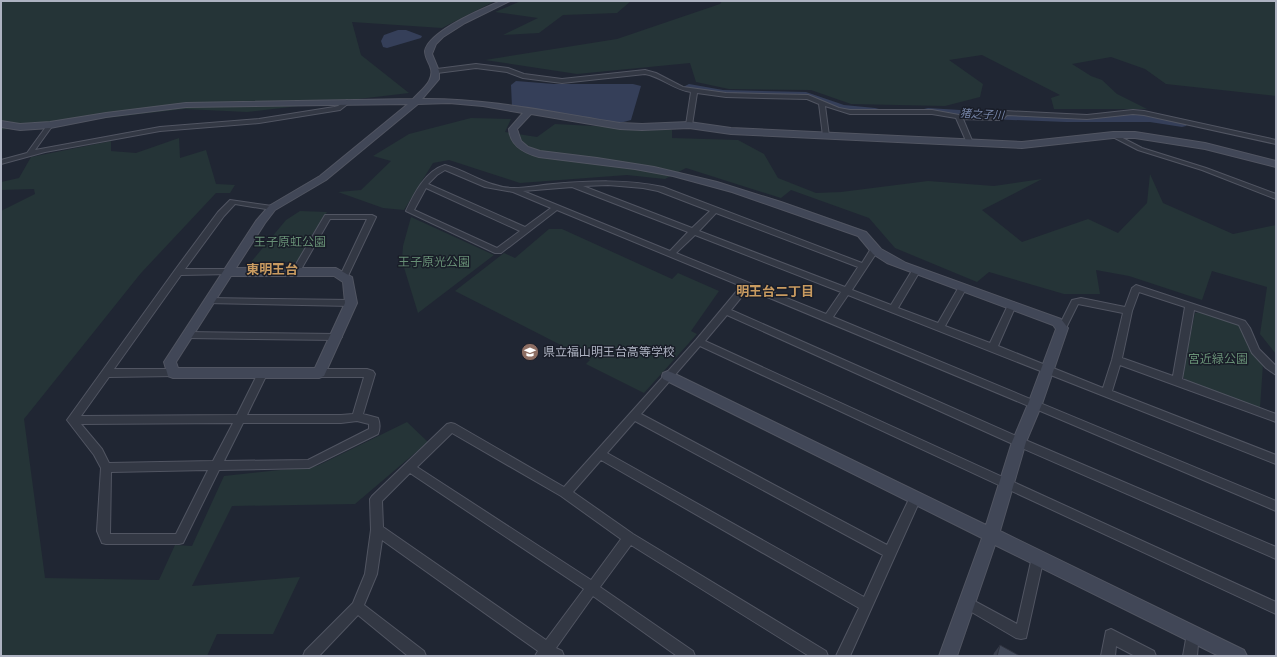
<svg xmlns="http://www.w3.org/2000/svg" width="1277" height="657" viewBox="0 0 1277 657" font-family="'Work Sans','Noto Sans JP',sans-serif">
<rect width="100%" height="100%" fill="#202633"/>
<path fill="#253437" d="M1,1h494l-53,27 -90,-6 9,33 48,38 -162,19 -63,-3 -183,21z
M521,1h110l-14,12 -54,2 -24,18 -36,2 35,-17 -43,-6z
M722,1h554v95l-110,-12 -21,-15 -34,-12 -39,7 19,12 11,4 15,14 30,15h-93l-3,-11 9,-3 -78,-40 -33,5 34,24 -3,13 -35,9 -94,-2 -40,-14 -82,-1 -33,-7 -6,-19 -113,11 -92,-14 132,-21 103,-35z
M471,118l40,1 -6,13 32,5 18,-13 117,6v8l66,2 26,14 14,24 38,15 25,-1 87,-11 66,5 48,-7 -60,31 40,32 66,-23 30,14 29,-30 3,-29 13,29 70,31 43,-9v129l-16,-20 7,-47 -55,-16 -10,29 -73,-24 -33,-6 4,24h-36l-75,-22 -12,10 -82,-34 -26,-30 -78,-28 -10,8 -95,-30 -21,11 -38,-4 -107,8 -71,-23 -16,3 -29,47 -21,-2 -45,-16 23,-2 30,-29 -18,-5 36,-22z
M179,138l1,20 26,-8 10,34 19,1 -5,8h-14l-75,80 -117,146 21,159 114,2 16,-35 17,1 32,-70 93,-10 90,-44 21,20 -73,62 -123,2 -40,80 108,-9 -27,57h-56l-10,22h-206v-445l34,-17 -1,-5 -33,1v-8l18,-4 12,-21 80,-16v10l25,2z
M300,211l27,1 -29,50h-47l35,-42z
M411,217l83,38 -76,58 -16,-52 1,-15z
M549,229h13l110,50 6,-6 41,18 -28,40 6,3 -53,59 -58,-29 4,-4 -135,-69 49,-38 11,5z
M1201,312l36,11 8,7c-1,17 7,22 18,34l-3,44 -71,-25 -7,-7 13,-63z"/>
<path fill="#353f59" d="M398,30h8l16,6 -1,2 -34,10 -4,-1 -2,-6 3,-6z
M516,81l38,3h79l8,2 -10,34 -11,3 -26,-3 -82,-13 -1,-22z"/>
<g fill="none" stroke-linecap="round" stroke-linejoin="round">
<path fill="#353f59" fill-rule="evenodd" d="M689,84l34,6 83,2 38,13 31,3 4,1 2,2 -2,2h-27l-11,-2 -36,-13 -82,-2 -38,-7 -2,-2z
M928,108l32,2 106,4h84l32,5 4,1 2,3 -2,3 -4,1 -32,-5h-84l-106,-4 -36,-5 -2,-2 2,-2z"/>
<defs>
<path id="street" d="M476,64l32,4 16,6 38,5 83,-9 11,3 27,14 43,6 82,2 31,13 11,2h82l27,5 39,1 7,-5 82,4 46,-5 11,1 132,29v4l-132,-29 -11,-1 -46,5 -80,-4 -3,3 -5,2 -36,-1 10,24 -3,2 -3,-2 -11,-25 -24,-4h-82l-25,-8 4,30 -3,2 -3,-2 -4,-32 -12,-5 -81,-2 -29,-4 -5,32 -3,2 -3,-2 5,-33c-17,-2 -29,-15 -46,-18l-83,9 -39,-5 -16,-6 -31,-4 -39,5 -3,-2 3,-2z
M347,100l3,2 -1,1 -9,7 -81,13 -99,8 -115,21 -44,12v-4l26,-7 21,-29 2,-1 3,2 -18,25 125,-23 99,-8 75,-12 4,-1z
M1113,133l29,15 64,20 70,26v5l-74,-29 -64,-20 -27,-14v-2z
M445,165c23,6 44,23 69,23 13,0 27,-3 39,-4 37,-3 73,-5 110,3l199,76 10,-16h6l1,2 -27,41 39,15 22,-36h6l1,2 -22,37 40,15 22,-38h6l1,2 -22,39 45,17 18,-38 4,-3 3,1 1,2 -18,41 105,42 9,-28 11,-47 -45,-9 -13,26h-6l-1,-2 14,-28 9,-2 44,9 7,-19 4,-3 109,36 5,7 9,21 17,17v9l-10,-7 -14,-15 -13,-28 -45,-15 -12,69 94,35v8l-156,-57 -8,26 164,64v9l-428,-169 -15,22 443,184v10l-245,-104 -283,-118 -17,21 292,129 253,108v12l-261,-114 -288,-130 -22,26 571,261v12l-576,-268 -59,68 246,131 24,-50 4,-2 4,2 2,3 -71,158h-14l23,-48 -258,-148 -28,32 60,42 193,117 2,5h-19l-178,-111 -31,42 93,64 2,5h-18l-84,-60 -37,52 6,3 2,5h-29l3,-5 -156,-111 -5,34 -13,31 60,46 2,5h-18l-50,-41 -39,41h-16l2,-5 48,-48 12,-29 6,-44 -1,-31 2,-3 75,-72 4,-1 4,1 109,63 132,-147 45,-54 -184,-76 -56,43h-6l-89,-42c8,-17 19,-40 39,-46zM445,170l40,17 28,5 38,16 -26,19 -97,-43 9,-9zM608,185l35,3 15,3 52,20 -18,17 -109,-42zM572,187l116,45 -18,19 -147,-60zM426,188l94,43 -23,17 -83,-38zM716,213l142,54 -13,20 -146,-56zM695,235l146,57 -15,22 -150,-61zM1139,292l46,15 -12,69 -51,-18 10,-47zM635,421l248,134 -19,42 -257,-144zM452,433l109,63 60,43 -30,41 -174,-113zM410,473l174,116 -38,51 -163,-113 -1,-26z
M230,200l42,6 4,2 -4,2 -37,-6 -11,12 -39,53h44l3,1 1,2 -1,2 -51,1 -67,94h59l3,1 2,3 -2,3 -67,1 -28,39 156,-1 22,-44h6l2,3 -20,41h94l12,-1 11,-37h-45l-3,-1 -2,-3 2,-3 3,-1h48l6,2 2,3 -12,40 15,4c2,5 2,11 0,16l-69,34 -90,2 -36,73 -4,1h-73l-4,-1 -5,-12 4,-63 -7,-13 -27,-35 108,-150 43,-58zM357,421l12,3v5l-61,31 -84,1 19,-38h98zM233,423l-20,38 -104,2 -7,-14 -21,-25zM208,470l-32,64h-66l1,-62z
M325,215h47l4,2 -29,61h-6l-1,-2 27,-57h-37l-31,54 -3,1 -4,-3z
M209,298l142,2 4,3 -4,3 -145,-3 -1,-2z
M187,332l150,2 5,3 -5,3 -150,-2 -5,-3z
M1038,551l4,2 2,4 -18,81 -5,1 -5,-1 -53,-31 -2,-4 2,-4 4,-2 50,27 15,-67 2,-4z
M1193,627l5,1 1,5 -2,23h-14l5,-28z
M1111,629l43,22 2,5h-21l-19,-10 -1,10h-14l5,-25z"/>
<path id="secondary" d="M501,1h9l-45,22 -22,14 -7,7 -4,10 7,17v8l-17,20c66,-1 133,14 198,24l22,1 47,-2 42,6 291,14 91,-10h22l70,11 71,18v6l-71,-18 -70,-11h-22l-91,10 -291,-14 -42,-6 -47,2 -22,-1 -89,-15 -14,15 4,12 7,6 12,4 57,7 57,9 63,15 64,20 85,30 15,17 25,14 155,56 7,9 -26,76 -16,38 -26,89 244,119 3,6h-28l-224,-111 -38,111h-18l43,-118 -319,-159 -1,-3 1,-3 5,-2 5,2 313,152 26,-83 16,-38 28,-75 -3,-4 -166,-62 -14,-9 -15,-18 -126,-44 -59,-16 -38,-7 -96,-12c-15,-4 -29,-11 -30,-28l14,-16 -40,-7 -34,-3 -31,1 -92,76 -51,30 -10,13 -29,45h100l16,9 5,26 -33,73 -5,2h-146l-5,-2 -4,-14 92,-141 13,-15 51,-30 88,-72 -222,3 -80,10 -56,11 -30,2 -19,-3v-6l19,3 30,-2 56,-9 80,-10 227,-4c9,-10 23,-19 17,-33 -2,-5 -5,-9 -5,-15 4,-20 59,-43 76,-50zM231,276h103l9,6 2,21 -30,65h-137l-2,-6z"/>
</defs>
<use href="#street" stroke="#515562" stroke-width="2"/>
<use href="#secondary" stroke="#515562" stroke-width="2"/>
<use href="#street" fill="#333844" fill-rule="evenodd"/>
<use href="#secondary" fill="#414757" fill-rule="evenodd"/>
</g>
<path fill="#383e4c" d="M1000,645l20,11h-27l1,-3z"/>
<path fill="#414858" stroke="#2e323e" d="M1000,645l20,11h-23z"/>
<defs>
<symbol id="school-disc" viewBox="-11 -11 22 22"><circle r="9.5" fill="#8d6e63" stroke="#191d28"/><path d="M0-5L7-2L0 1L-7-2ZM-4 1L0 2.5L4 1V4Q0 6-4 4Z" fill="#fff"/></symbol>
</defs>
<g fill-rule="evenodd">
<use href="#school-disc" x="520" y="342" width="20" height="20"/>
</g>
<g text-anchor="middle" stroke-width="3" stroke-linejoin="round" paint-order="stroke">
<g font-size="11" font-style="italic" fill="#7786a8" stroke="#191d28">
<text transform="translate(982 114) rotate(3)" y="4">猪之子川</text>
</g>
<g font-size="12" fill="#678f75" stroke="#191d28">
<text x="290" y="246">王子原虹公園</text>
<text x="434" y="266">王子原光公園</text>
<text x="1218" y="363">宮近緑公園</text>
</g>
<g font-size="12" fill="#adb2c1" stroke="#191d28" text-anchor="start">
<text x="543" y="356">県立福山明王台高等学校</text>
</g>
<g font-size="13" font-weight="bold" fill="#c99b60" stroke="#191d28">
<text x="272" y="274">東明王台</text>
<text x="775" y="296">明王台二丁目</text>
</g>
</g>
<rect width="1277" height="657" fill="none" stroke="#adb2c1" stroke-width="4"/>
</svg>
